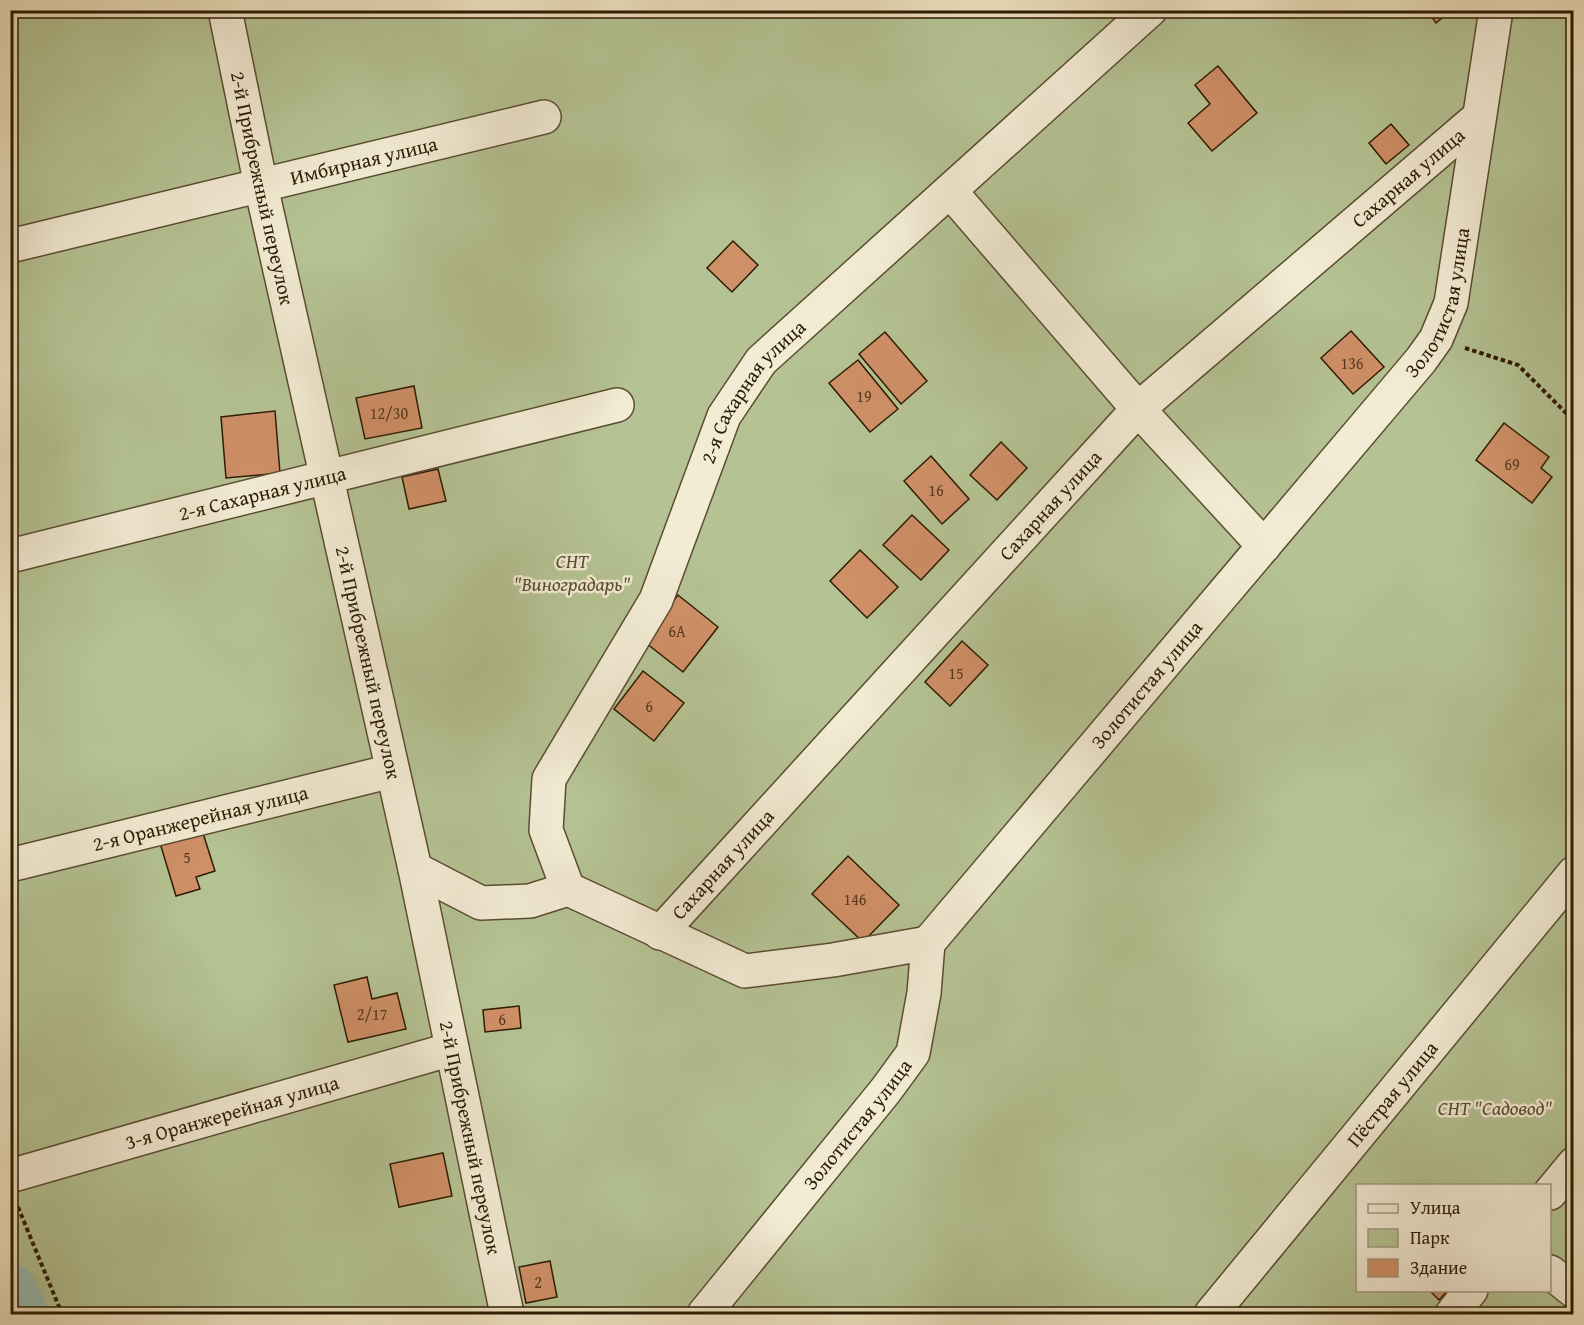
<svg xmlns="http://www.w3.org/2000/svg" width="1584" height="1325" viewBox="0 0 1584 1325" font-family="'Gentium Book Plus',serif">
<rect width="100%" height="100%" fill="#ede1bf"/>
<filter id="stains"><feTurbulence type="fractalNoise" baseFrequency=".00333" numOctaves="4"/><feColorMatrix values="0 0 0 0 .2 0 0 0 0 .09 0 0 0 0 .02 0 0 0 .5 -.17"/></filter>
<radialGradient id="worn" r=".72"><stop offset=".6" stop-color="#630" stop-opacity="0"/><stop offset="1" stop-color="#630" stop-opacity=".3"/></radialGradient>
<path fill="#b5c394" stroke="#706f4c" stroke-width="1.5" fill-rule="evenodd" d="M11,11h1562v1303h-1546l-16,-43zM1358,1186h192v104h-192z"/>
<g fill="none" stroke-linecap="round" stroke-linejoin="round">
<path stroke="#99bdb4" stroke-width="54" d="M10,1290l11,24"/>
</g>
<path fill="#d09067" stroke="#2c1b03" stroke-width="1.5" d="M1427,10h25l-16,13z
M1218,66l39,47 -45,38 -24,-28 22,-19 -15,-19z
M1391,124l18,21 -23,19 -17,-21z
M733,241l25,24 -26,27 -25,-24z
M1351,331l33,36 -31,27 -32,-36z
M885,332l42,49 -26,23 -42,-50z
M858,360l40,49 -28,23 -41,-49z
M414,386l8,42 -57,11 -9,-41z
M275,411l5,62 -54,5 -5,-61z
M1504,423l45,34 -8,11 11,9 -20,26 -56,-43z
M1001,442l26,26 -30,32 -27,-25z
M931,456l38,43 -27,25 -38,-43z
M438,469l8,32 -37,8 -7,-32z
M912,515l37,35 -28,30 -38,-35z
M860,550l38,37 -31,31 -37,-37z
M678,595l40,32 -35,45 -46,-36 25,-21z
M962,641l26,24 -38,41 -25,-24z
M643,671l41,32 -30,38 -40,-32z
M202,830l13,41 -19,6 4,12 -24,7 -16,-53z
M848,856l51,49 -36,37 -51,-48z
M367,977l5,22 25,-6 9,36 -58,13 -14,-57z
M519,1006l2,22 -36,4 -2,-22z
M443,1153l9,43 -53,11 -9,-43z
M550,1261l7,36 -31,6 -7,-36z
M1429,1290h19l-9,10z"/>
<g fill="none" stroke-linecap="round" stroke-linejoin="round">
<defs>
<g id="minor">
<path id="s1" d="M225,10l36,176 154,683 92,445"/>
<path d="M950,191l188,218 126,137"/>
<path id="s2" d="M10,246l534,-129"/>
<path id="s3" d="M10,556l607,-151"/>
<path id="s4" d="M10,865l382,-94"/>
<path d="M415,869l66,34 49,-2 38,-12 177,82 88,-11 95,-17"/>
<path id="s5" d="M568,889l-22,-59 3,-51 107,-179 68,-184 37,-55 389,-351"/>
<path id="s6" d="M660,933l478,-524 341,-292"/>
<path id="s7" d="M10,1176l442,-127"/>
<path d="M1550,1193l24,-29"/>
<path d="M1550,1272l24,19"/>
<path id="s8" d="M704,1314l182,-224 27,-37 11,-60 4,-50 493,-583 15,-21 15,-36 45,-293"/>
<path id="s9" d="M1211,1314l363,-441"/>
<path d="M1452,1314l19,-24"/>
</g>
</defs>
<use href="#minor" stroke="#5c4c32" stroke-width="36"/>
<path stroke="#2c1b03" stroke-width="4" stroke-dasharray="4.5 3" stroke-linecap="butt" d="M1465,348l53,17 56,56
M18,1207l44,107"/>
<use href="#minor" stroke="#f3ecd5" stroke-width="33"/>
</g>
<g text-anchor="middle" stroke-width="5" stroke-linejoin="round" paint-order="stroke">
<g font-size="16" fill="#55381c">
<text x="1352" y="369">136</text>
<text x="864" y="402">19</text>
<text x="389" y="419">12/30</text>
<text x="1512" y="470">69</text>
<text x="936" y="496">16</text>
<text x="677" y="637">6А</text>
<text x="956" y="679">15</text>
<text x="649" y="712">6</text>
<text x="187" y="863">5</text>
<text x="855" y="905">146</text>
<text x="372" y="1020">2/17</text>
<text x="502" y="1025">6</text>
<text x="538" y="1288">2</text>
</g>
<g font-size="20" fill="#2c1b03" stroke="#f3ecd5">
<text dy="7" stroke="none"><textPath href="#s2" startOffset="364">Имбирная улица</textPath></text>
<text dy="7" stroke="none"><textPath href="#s6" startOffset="1065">Сахарная улица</textPath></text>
<text dy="7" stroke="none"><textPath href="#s1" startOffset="182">2-й Прибрежный переулок</textPath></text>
<text dy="7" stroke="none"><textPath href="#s8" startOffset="1270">Золотистая улица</textPath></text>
<text dy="7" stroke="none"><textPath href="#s5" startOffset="555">2-я Сахарная улица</textPath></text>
<text dy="7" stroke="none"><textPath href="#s3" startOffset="260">2-я Сахарная улица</textPath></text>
<text dy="7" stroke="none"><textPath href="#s6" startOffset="579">Сахарная улица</textPath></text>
<text dy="7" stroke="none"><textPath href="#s1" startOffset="668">2-й Прибрежный переулок</textPath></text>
<text dy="7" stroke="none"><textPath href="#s8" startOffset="784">Золотистая улица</textPath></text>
<text dy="7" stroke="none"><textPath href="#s4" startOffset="196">2-я Оранжерейная улица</textPath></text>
<text dy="7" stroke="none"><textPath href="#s6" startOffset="93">Сахарная улица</textPath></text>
<text dy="7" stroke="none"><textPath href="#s9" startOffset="285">Пёстрая улица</textPath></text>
<text dy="7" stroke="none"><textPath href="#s7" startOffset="231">3-я Оранжерейная улица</textPath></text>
<text dy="7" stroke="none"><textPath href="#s8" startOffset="244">Золотистая улица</textPath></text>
<text dy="7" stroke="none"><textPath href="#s1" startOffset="1154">2-й Прибрежный переулок</textPath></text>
</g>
<g font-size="20" font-style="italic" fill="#554d2e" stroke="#f3ecd5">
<text x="572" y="568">СНТ<tspan x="572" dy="23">"Виноградарь"</tspan></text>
<text x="1495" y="1115">СНТ "Садовод"</text>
</g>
</g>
<rect width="1584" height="1325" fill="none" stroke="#ede1bf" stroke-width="36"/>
<rect x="12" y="12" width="1560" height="1301" fill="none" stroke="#2c1b03" stroke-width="3"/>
<rect x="18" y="18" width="1548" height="1289" fill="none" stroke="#2c1b03" stroke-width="1.5"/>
<rect x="1356" y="1184" width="195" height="108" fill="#f3ecd5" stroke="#a39881" stroke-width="1.5"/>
<rect x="1368" y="1204" width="30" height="9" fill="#f3ecd5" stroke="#a39881" stroke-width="1.5"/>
<text x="1410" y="1214" font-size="18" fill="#2c1b03">Улица</text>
<rect x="1368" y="1229" width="30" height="18" fill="#b5c394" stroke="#a39881" stroke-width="1.5"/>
<text x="1410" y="1244" font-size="18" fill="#2c1b03">Парк</text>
<rect x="1368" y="1259" width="30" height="18" fill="#d09067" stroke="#a39881" stroke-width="1.5"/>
<text x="1410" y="1274" font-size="18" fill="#2c1b03">Здание</text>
<rect width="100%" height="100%" filter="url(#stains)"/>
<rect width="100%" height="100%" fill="url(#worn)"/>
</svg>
